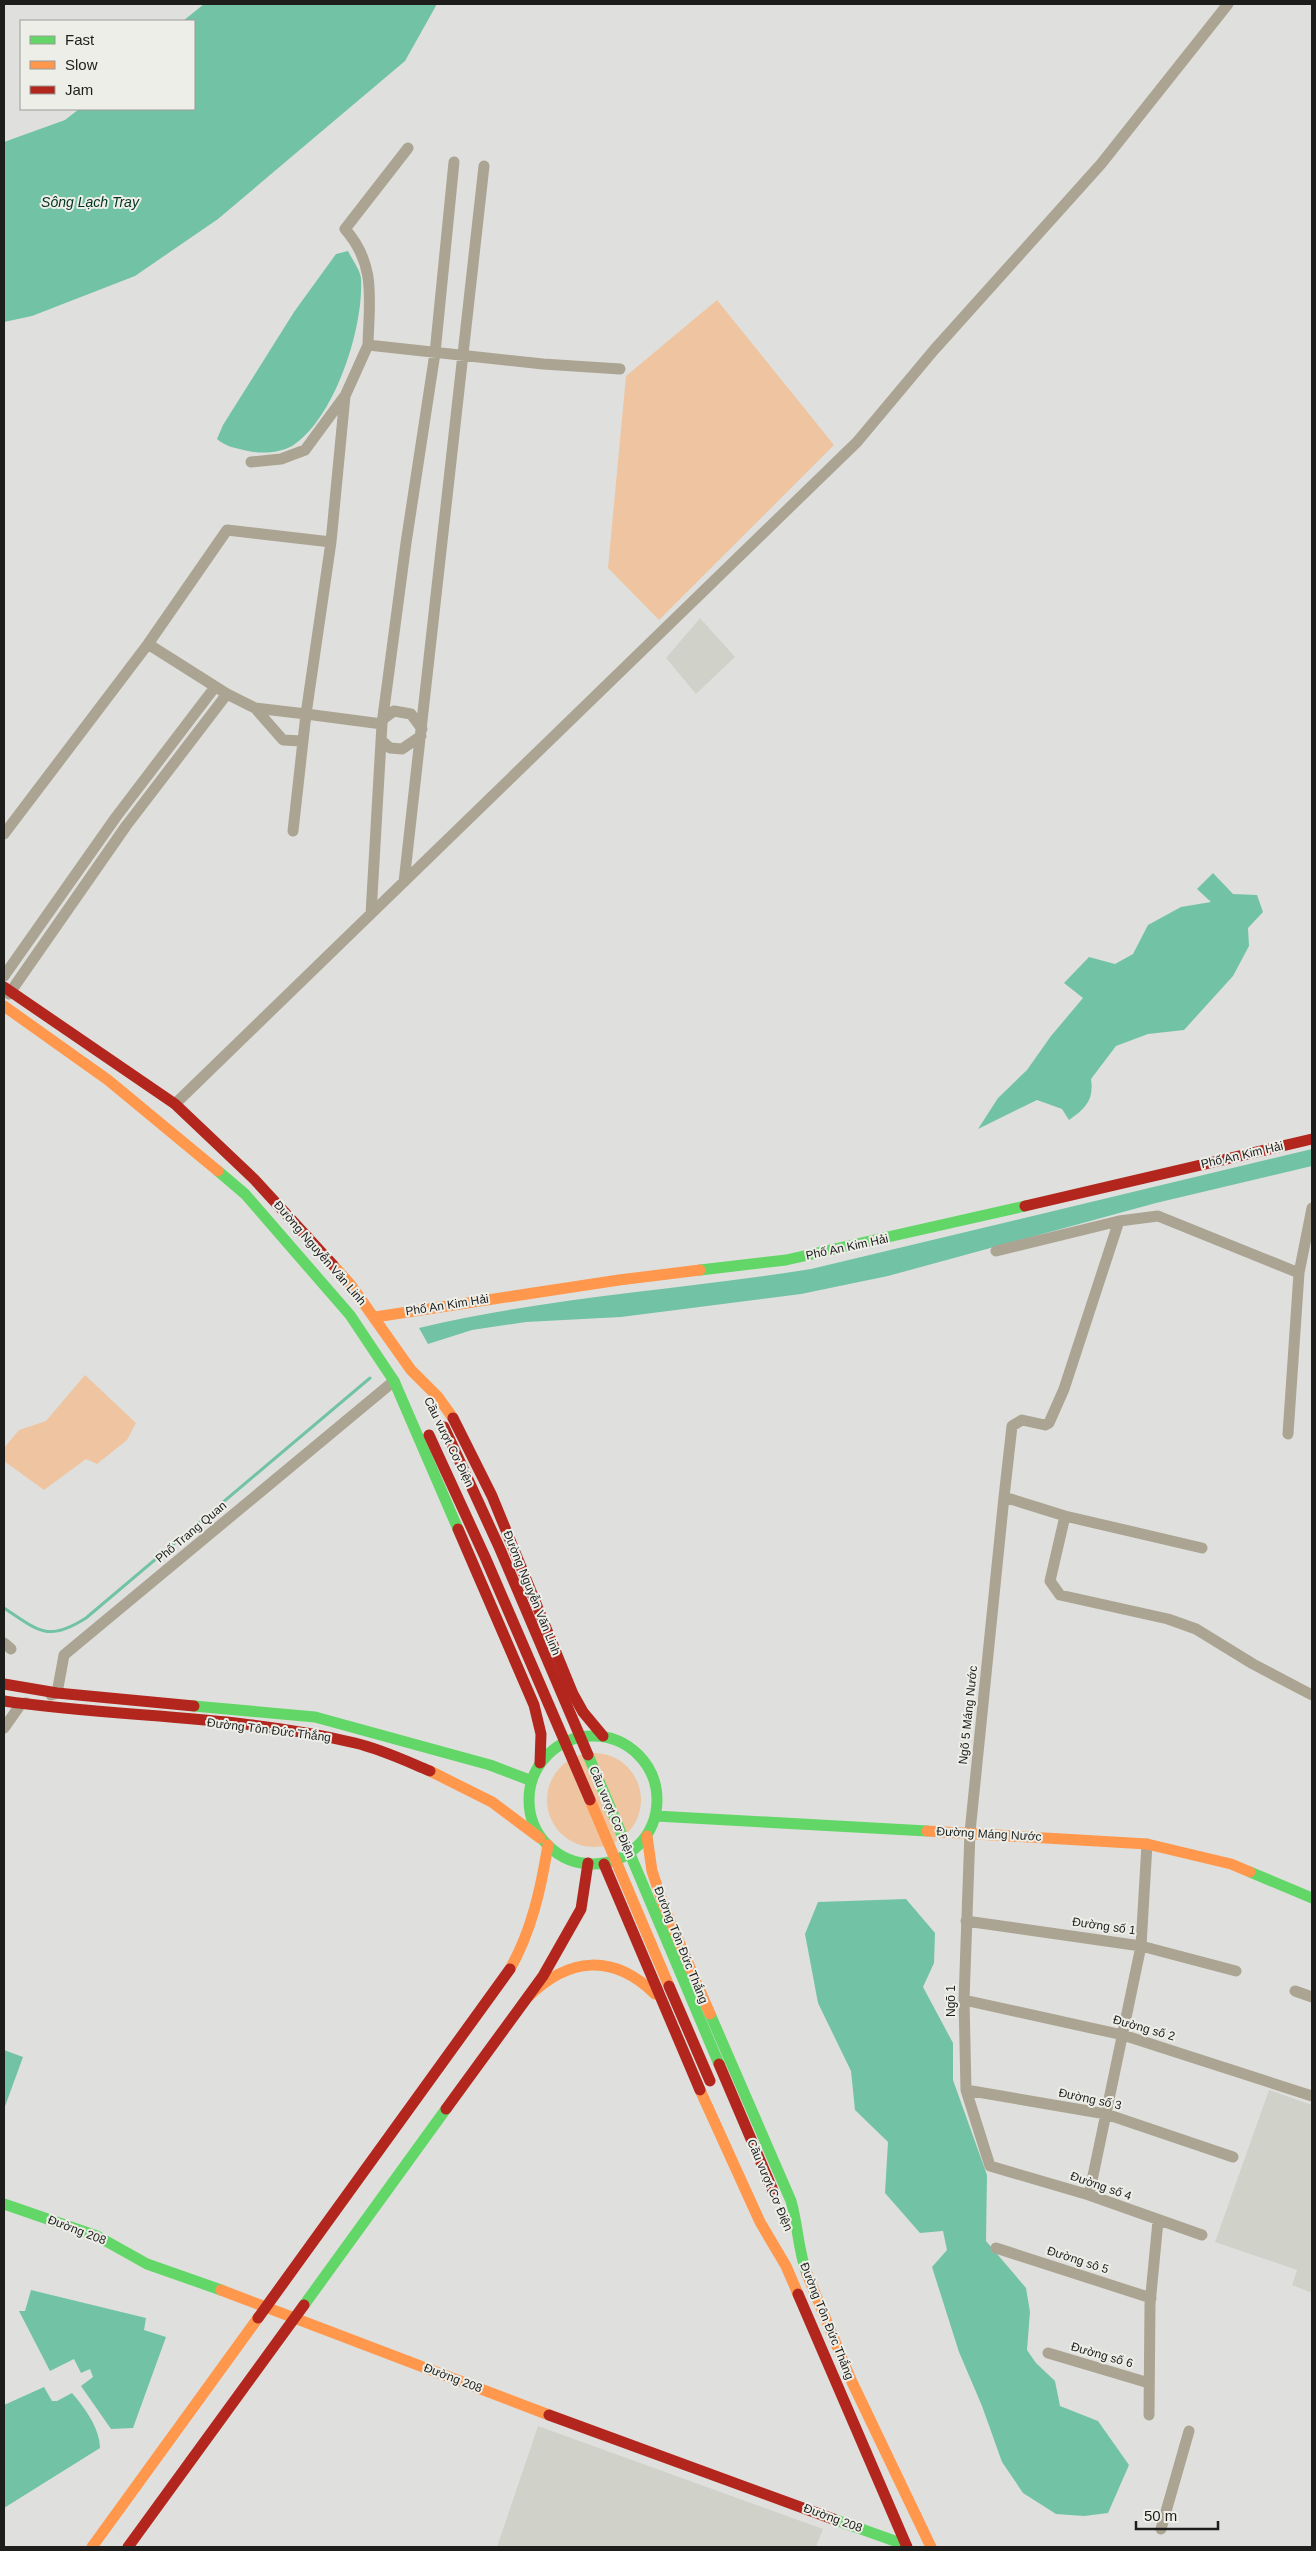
<svg xmlns="http://www.w3.org/2000/svg" width="1316" height="2551" viewBox="0 0 1316 2551" font-family="Arial,sans-serif">
<rect width="100%" height="100%" fill="#dfe0dd"/>
<path fill="#d0d2c9" d="M700,618l35,39 -39,37 -30,-36z
M1269,2090l43,15v188l-20,-8 5,-15 -82,-28z
M538,2426l285,103 -7,18h-319z"/>
<path fill="#eec5a0" d="M717,300l117,145 -175,175 -51,-52 18,-192z
M85,1375l51,48 -9,17 -30,24 -11,-5 -42,31 -40,-29v-13l15,-18 27,-9z
M547 1800a47 47 0 1 1 94 0a47 47 0 1 1-94 0Z"/>
<path fill="#72c3a5" d="M204,4h233l-32,57 -187,158 -83,57 -103,40 -28,6v-180l61,-22 14,-11h115v-88h-11z
M348,251c4,8 12,19 13,27 3,49 -26,141 -69,168 -12,7 -31,8 -44,5 -12,-3 -22,-4 -31,-12l6,-14 71,-113 42,-58z
M1213,873l20,21 24,1 6,17 -15,16 1,18 -16,30 -49,54 -36,4 -32,12 -25,33c3,21 -5,29 -22,41l-7,-11 -25,-9 -59,29 20,-31 29,-28 24,-34 32,-38 -19,-15 25,-26 26,7 18,-10 15,-29 33,-18 30,-5 -14,-13z
M1312,1149v17l-156,37 -268,73 -87,18 -180,23 -95,5 -54,8 -44,14 -9,-16c129,-31 261,-38 392,-59z
M906,1899l29,34 -1,30 -11,24 30,56v37l34,95 -1,66 40,47 4,24 -3,38 9,13 19,18 5,25 38,15 31,44 -21,48 -24,3 -28,-2 -33,-21 -21,-31 -20,-56 -23,-54 -27,-85 15,-17 -4,-19 -23,2 -35,-40 3,-51 -33,-32 -4,-39 -33,-68 -13,-69 13,-32z
M4,2050l19,7 -19,52z
M31,2290l115,28 -2,12 22,7 -33,91 -22,1 -30,-43 12,-9 -3,-8 -9,4 -7,-14 -24,12 -31,-60h6z
M44,2387l8,14h5l15,-8c12,14 28,35 28,55l-96,60v-103z"/>
<g fill="none" stroke-linecap="round" stroke-linejoin="round">
<path stroke="#72c3a5" stroke-width="3" d="M4,1608c34,22 43,35 82,10l284,-240"/>
<path stroke="#aba492" stroke-width="11" d="M368,345c1,-44 9,-80 -23,-116l63,-81
M251,462l30,-3 24,-9 39,-53
M331,542l14,-146 23,-51 175,19 77,5
M148,644l79,50 28,14 51,6 -13,117
M255,708l28,32 18,1
M383,719l11,-8 17,3 11,15
M381,740l9,8 12,1 19,-13
M4,834l144,-190 79,-114 104,12 -25,172 76,10
M404,882l80,-716
M371,914l11,-190 24,-181 29,-190 19,-191
M4,976l112,-159 99,-130
M9,994l117,-168 101,-132
M175,1104l682,-662 77,-92 167,-186 127,-160
M996,1251l123,-30
M1288,1434l11,-161 13,-65
M1004,1497l-34,335 -6,168 2,90 24,76 99,29 113,40
M1065,1516l-15,65 10,14 108,24 28,10 57,35 59,31
M1202,1548l-137,-32 -61,-19 8,-71 10,-6 23,5 4,-2 15,-34 55,-168 39,-5 141,57
M4,1643l7,6
M51,1695l6,-2 7,-38 330,-274
M4,1728l17,-24 5,-1
M966,1921l175,25 95,25
M1295,1991l17,6
M964,2000l159,35 189,61
M966,2090l140,24 127,43
M1089,2195l52,-249 6,-102
M996,2248l155,50
M1048,2353l101,30
M1149,2415l1,-111 8,-83
M1161,2529l28,-98"/>
<path stroke="#63d668" stroke-width="11" d="M218,1171l27,23 105,121 44,66 64,148
M700,1270l86,-10 239,-54
M194,1706l121,11 175,48 42,16
M529 1800a64 64 0 1 1 128 0a64 64 0 1 1-128 0Z
M656,1816l271,15
M1250,1872l62,26
M710,2014l81,187c7,24 7,50 16,73
M4,2204l93,32 50,28 74,26
M304,2305l142,-196
M833,2519l73,26"/>
<path stroke="#ff974d" stroke-width="11" d="M4,1006l104,74 110,91
M333,1265l17,19 61,86 27,27 15,21
M375,1317l244,-37 81,-10
M430,1771l62,31 48,36
M927,1831l220,13 84,20 19,8
M647,1836l5,35 12,36 46,107
M510,1969c22,-39 31,-81 38,-124
M528,1997c41,-40 85,-44 127,-3
M700,2090l60,132 26,44 12,28
M807,2274l45,108 79,165
M221,2290l328,125
M92,2547l166,-229"/>
<path stroke="#b3261e" stroke-width="11" d="M4,987l171,117 79,75 79,86
M1025,1206l287,-67
M453,1418l39,78 81,198 10,18 20,24
M458,1529l76,176 7,29 -1,29
M4,1684l53,9 137,13
M4,1701c117,17 236,14 351,42 26,6 51,18 75,28
M604,1864l96,226
M446,2109l97,-133 38,-67 7,-46
M798,2294l109,253
M258,2318l252,-349
M549,2415l284,104
M128,2547l176,-242"/>
<path stroke="#63d668" stroke-width="11" d="M588,1755l131,309"/>
<path stroke="#ff974d" stroke-width="11" d="M590,1800l79,186"/>
<path stroke="#b3261e" stroke-width="11" d="M444,1427l56,122 88,206
M429,1435l56,122 105,243
M669,1986l41,95
M719,2064l55,129"/>
</g>
<g text-anchor="middle" stroke-width="4" stroke-linejoin="round" paint-order="stroke">
<g font-size="12" fill="#1d1e1c" stroke="#eeeee9">
<text transform="translate(1242 1155) rotate(-13)" y="4">Phố An Kim Hải</text>
<text transform="translate(847 1247) rotate(-12)" y="4">Phố An Kim Hải</text>
<text transform="translate(320 1253) rotate(49)" y="4">Đường Nguyễn Văn Linh</text>
<text transform="translate(447 1305) rotate(-9)" y="4">Phố An Kim Hải</text>
<text transform="translate(449 1442) rotate(64)" y="4">Cầu vượt Cơ Điện</text>
<text transform="translate(191 1532) rotate(-40)" y="4">Phố Trang Quan</text>
<text transform="translate(532 1593) rotate(68)" y="4">Đường Nguyễn Văn Linh</text>
<text transform="translate(968 1715) rotate(-84)" y="4">Ngõ 5 Máng Nước</text>
<text transform="translate(269 1730) rotate(7)" y="4">Đường Tôn Đức Thắng</text>
<text transform="translate(612 1812) rotate(67)" y="4">Cầu vượt Cơ Điện</text>
<text transform="translate(989 1834) rotate(3)" y="4">Đường Máng Nước</text>
<text transform="translate(1104 1926) rotate(8)" y="4">Đường số 1</text>
<text transform="translate(681 1945) rotate(68)" y="4">Đường Tôn Đức Thắng</text>
<text transform="translate(951 2001) rotate(-90)" y="4">Ngõ 1</text>
<text transform="translate(1144 2028) rotate(16)" y="4">Đường số 2</text>
<text transform="translate(1090 2099) rotate(12)" y="4">Đường số 3</text>
<text transform="translate(770 2185) rotate(67)" y="4">Cầu vượt Cơ Điện</text>
<text transform="translate(1101 2186) rotate(19)" y="4">Đường số 4</text>
<text transform="translate(77 2230) rotate(21)" y="4">Đường 208</text>
<text transform="translate(1078 2260) rotate(18)" y="4">Đường sô 5</text>
<text transform="translate(827 2321) rotate(68)" y="4">Đường Tôn Đức Thắng</text>
<text transform="translate(1102 2355) rotate(16)" y="4">Đường số 6</text>
<text transform="translate(453 2378) rotate(21)" y="4">Đường 208</text>
<text transform="translate(833 2518) rotate(20)" y="4">Đường 208</text>
</g>
<g font-size="14" font-style="italic" fill="#003423" stroke="#eeeee9">
<text x="90" y="207">Sông Lạch Tray</text>
</g>
</g>
<rect width="1316" height="2551" fill="none" stroke="#1d1e1c" stroke-width="10"/>
<rect x="20" y="20" width="175" height="90" fill="#eeeee9" stroke="#9a9b97"/>
<rect x="30" y="36" width="25" height="8" fill="#63d668" stroke="#9a9b97"/>
<text x="65" y="45" font-size="15" fill="#1d1e1c">Fast</text>
<rect x="30" y="61" width="25" height="8" fill="#ff974d" stroke="#9a9b97"/>
<text x="65" y="70" font-size="15" fill="#1d1e1c">Slow</text>
<rect x="30" y="86" width="25" height="8" fill="#b3261e" stroke="#9a9b97"/>
<text x="65" y="95" font-size="15" fill="#1d1e1c">Jam</text>
<path d="M1136 2521v8h82v-8" fill="none" stroke="#1d1e1c" stroke-width="2.5"/>
<text x="1144" y="2521" font-size="15" fill="#1d1e1c" stroke="#eeeee9" stroke-width="4" paint-order="stroke">50 m</text>
</svg>
